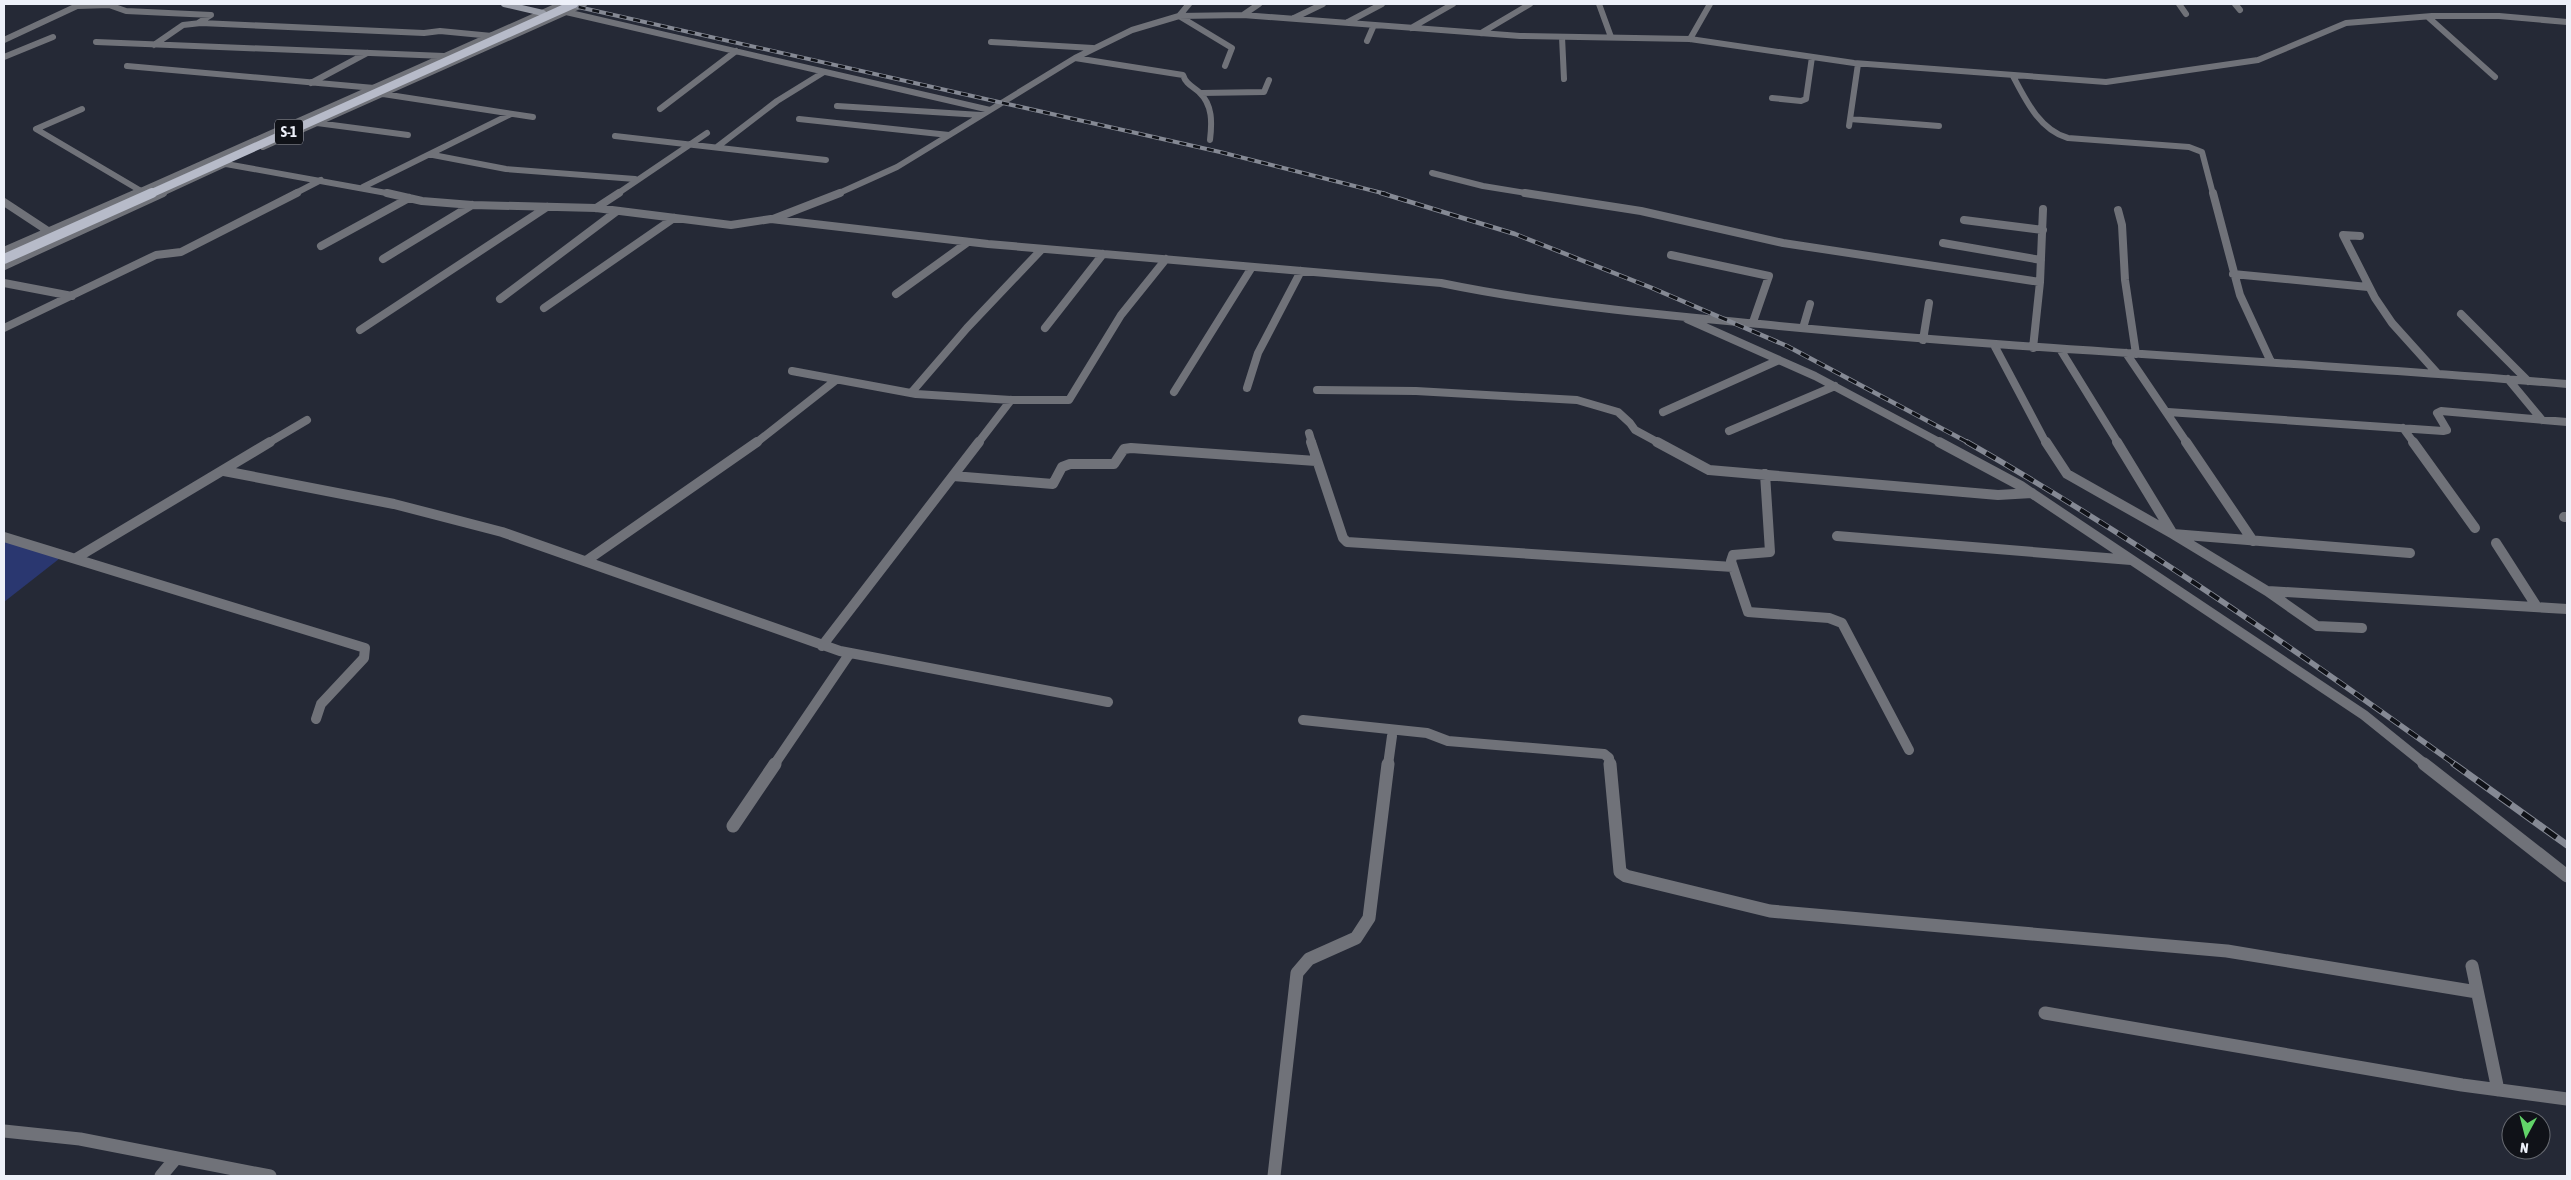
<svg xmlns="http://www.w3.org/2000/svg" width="2571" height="1180" viewBox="0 0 2571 1180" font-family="'Asap Condensed',sans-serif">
<rect width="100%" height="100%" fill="#252936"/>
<path fill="#2a3770" d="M4,541l60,14 -60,47z"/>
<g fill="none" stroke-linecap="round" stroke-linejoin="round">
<path stroke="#707279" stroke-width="6" d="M1189,4l-10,12 53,32 -7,18
M1599,4l12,33
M2179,4l7,10
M2235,4l5,6
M566,12l424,98
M1243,15l16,-11
M2428,17l67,60
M1294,18l29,-14
M1348,22l34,-18
M1411,28l42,-24
M1481,33l49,-29
M1562,37l2,42
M1690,39l20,-35
M4,40l73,-34 32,-1 17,6 85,4 -13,8
M1367,41l7,-16
M96,42l348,14
M991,42l102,6
M154,45l29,-20 18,-2 223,10 16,-2 52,5
M4,57l49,-20
M1075,58l108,17c3,9 9,11 16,17 14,13 13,31 11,48
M127,66l247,22
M2013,76c13,25 27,54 55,62l121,9 13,5 11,42
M311,83l56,-30
M1201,93l63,-1 5,-12
M383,94l150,23
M1772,98l29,3 5,-2 6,-42
M837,106l144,9
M82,109l-46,20 105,62
M660,109l76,-58
M799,119l150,16
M1850,119l89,7
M317,123l91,12
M1849,126l9,-62
M615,136l211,24
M263,147l321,-143
M717,147l60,-46 47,-29
M433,155l73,14 129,10
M226,164l166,30
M1432,173l51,13 49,8
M363,187l148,-73
M134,194l428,-190
M160,194l65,-30
M294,194l27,-14
M617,194l90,-61
M837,194l60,-27 178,-109 57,-28 47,-14 64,-1 277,21 170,3 164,24 252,19 152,-22 88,-37 86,-7h67l68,6"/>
<path stroke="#707279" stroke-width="8" d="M387,193l35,8 50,4 124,3 135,17 40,-6 217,25 453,39c111,23 226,32 338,43 262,25 526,36 788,58
M1525,193l116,18 142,32 257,39
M2213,193l27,102 31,67
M4,202l44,29
M596,208l23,-15
M2118,210l4,15 3,55 11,74
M773,219l67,-26
M1964,220l79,10
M2360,236l-17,-1 32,63 17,25 45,50
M1943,243l98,17
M321,246l88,-48
M4,251l133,-58
M1671,255l98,21 -16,46
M383,259l89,-54
M4,266l159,-73
M2233,274l135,13
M4,283l68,13
M896,294l72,-52
M500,299l117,-88
M544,308l130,-90
M2461,314l67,67
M1687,319l128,57 126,67
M4,328l152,-73 25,-3 116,-59
M1045,328l58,-74
M1803,328l7,-24
M360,330l187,-123
M1923,340l6,-37
M1994,345l52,98
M2033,348l7,-66 3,-73
M2060,349l58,94
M2126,353l61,90
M792,371l124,23 95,6h58l52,-85 45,-56
M2508,379l34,41
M1247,388l11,-35 43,-82
M1317,390l99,1 161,9 41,12 12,11 5,7 24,13
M1174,392l78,-125
M911,393l56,-65 75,-79
M1663,412l116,-52
M2168,412l275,19 4,-1 -10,-17 4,-2 126,11
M2403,428l11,15
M1729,431l106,-45
M1309,433l3,10
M268,443l39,-23
M756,443l80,-63
M978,443l33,-43"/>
<path stroke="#707279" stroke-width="10" d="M1311,442l32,96 4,4 386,25
M1657,442l52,28 289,25 34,-2
M1939,442l82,44 343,229 62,50
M2046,442l21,32 106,60 237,19
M2117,442l56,92 94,57 50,35 45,2
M2186,442l67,99
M2413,442l62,86
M224,471l170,33 108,28 338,119 268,51
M1765,474l5,78 -37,3 -2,6 17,51 81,6 13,5 67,127
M953,476l100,8 9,-17 8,-3h44l10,-15 7,-1 185,13
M2564,517h3
M1837,536l294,24
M4,537l361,111 -1,10 -43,46 -5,15
M2496,543l41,64
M76,558l194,-116
M586,561l171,-119
M2268,591l299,18
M822,646l157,-204
M1303,720l124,13 21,8 156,13 5,4 1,7
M774,765l76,-112
M1388,765l4,-29"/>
<path stroke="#707279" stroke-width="13" d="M1610,764l10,108 6,4 144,35 457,40 250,41
M2424,764l143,112
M733,826l42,-62
M2472,966l26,124
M2045,1013l417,72 105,14
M4,1131l76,8 190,37
M161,1176l15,-18
M1274,1176l23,-203 12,-14 47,-21 13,-20 19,-154"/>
<path stroke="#989ca7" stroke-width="6" d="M504,4l39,9"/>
<defs>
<path id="rail-far3" d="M565,4l655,148 166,42"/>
<path id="rail-far2" d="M1381,193l134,41 137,54 135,58 182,97"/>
<path id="rail-far1" d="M1967,442c170,97 330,209 489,323"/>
<path id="rail" d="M2454,764l113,81"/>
</defs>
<use href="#rail-far3" stroke="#858994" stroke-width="4"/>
<use href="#rail-far2" stroke="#858994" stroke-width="4.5"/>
<use href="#rail-far1" stroke="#858994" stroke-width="5.5"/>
<use href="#rail" stroke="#858994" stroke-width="7"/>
<use href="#rail-far3" stroke="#101218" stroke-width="2.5" stroke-dasharray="7" stroke-linecap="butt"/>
<use href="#rail-far2" stroke="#101218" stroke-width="3" stroke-dasharray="9" stroke-linecap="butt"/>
<use href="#rail-far1" stroke="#101218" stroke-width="4" stroke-dasharray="11" stroke-linecap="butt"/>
<use href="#rail" stroke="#101218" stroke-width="5" stroke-dasharray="14" stroke-linecap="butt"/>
<path stroke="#b7bbc9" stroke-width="8" d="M150,194l424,-190"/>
<path stroke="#b7bbc9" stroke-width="10" d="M4,259l148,-66"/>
</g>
<g text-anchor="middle" stroke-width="4" stroke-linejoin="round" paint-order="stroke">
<rect fill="#101218" stroke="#abadb6" stroke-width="1" x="275" y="119.5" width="28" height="25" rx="4"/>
<g font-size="15" font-weight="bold" fill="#edf0f9">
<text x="289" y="137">S-1</text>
</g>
</g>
<rect width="2571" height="1180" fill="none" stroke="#edf0f9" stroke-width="10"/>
<g transform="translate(2526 1135) rotate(187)"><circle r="24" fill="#101218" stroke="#686b72"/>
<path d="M0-4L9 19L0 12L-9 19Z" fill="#62d469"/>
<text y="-8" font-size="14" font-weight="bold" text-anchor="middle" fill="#edf0f9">N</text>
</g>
</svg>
